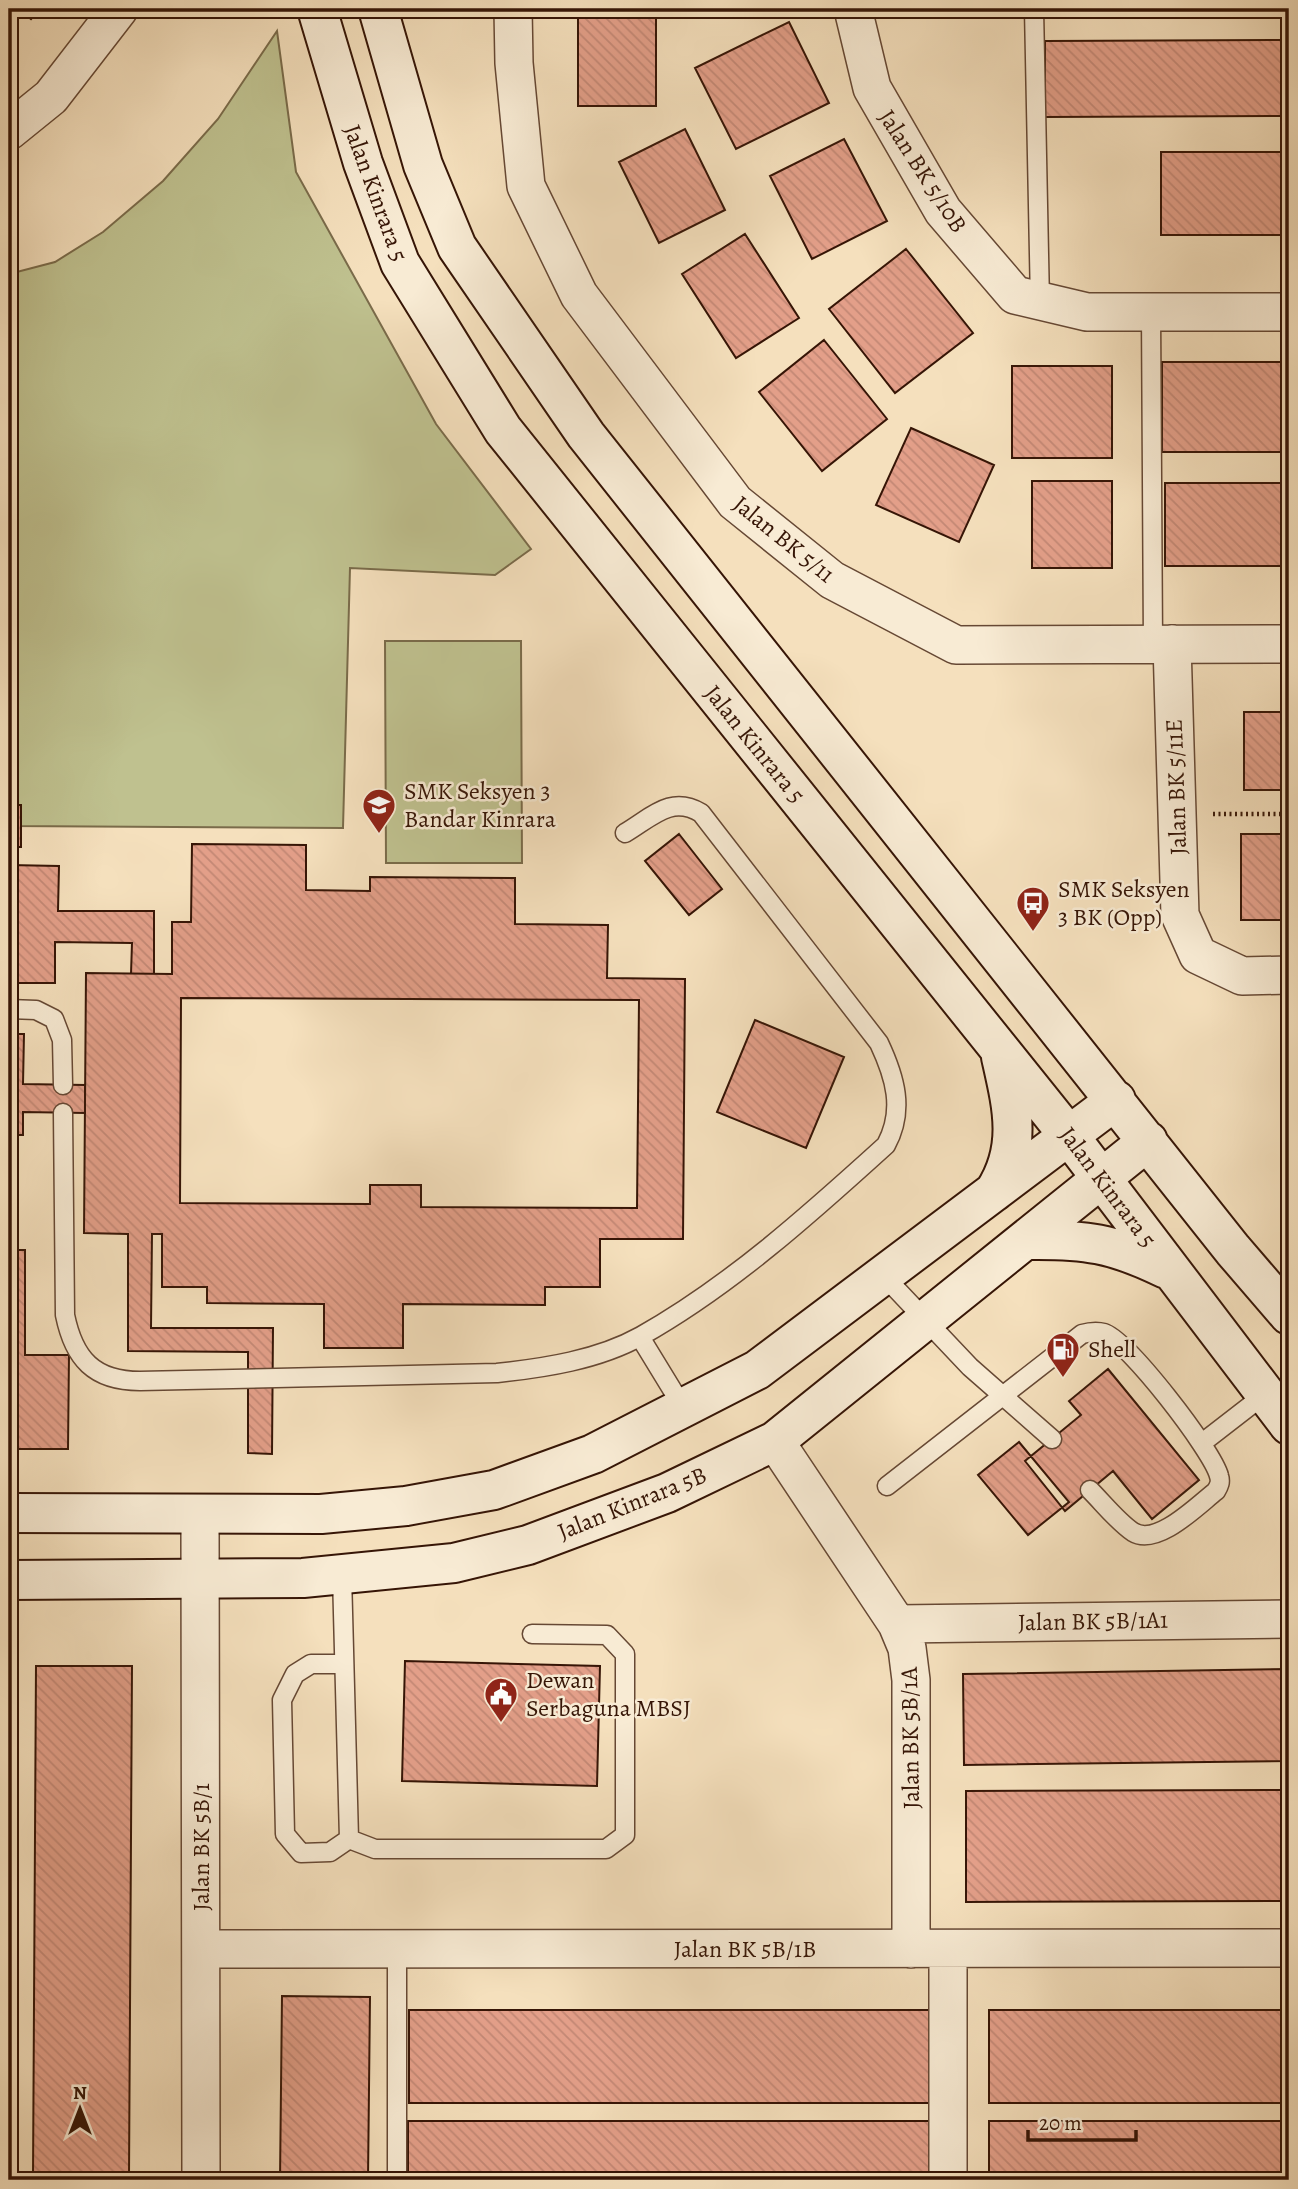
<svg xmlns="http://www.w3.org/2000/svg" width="1298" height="2189" viewBox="0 0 1298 2189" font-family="Alegreya,serif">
<defs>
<pattern id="building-back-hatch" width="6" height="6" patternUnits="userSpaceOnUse" patternTransform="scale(1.75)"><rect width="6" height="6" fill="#e39f89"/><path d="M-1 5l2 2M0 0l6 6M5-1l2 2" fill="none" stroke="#c38875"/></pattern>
</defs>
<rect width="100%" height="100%" fill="#f5e0bd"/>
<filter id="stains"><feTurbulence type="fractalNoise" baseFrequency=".00286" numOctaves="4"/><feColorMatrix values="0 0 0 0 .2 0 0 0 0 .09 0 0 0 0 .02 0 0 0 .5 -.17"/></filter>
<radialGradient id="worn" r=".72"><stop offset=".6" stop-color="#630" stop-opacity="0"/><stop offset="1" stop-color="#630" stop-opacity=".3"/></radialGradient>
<path fill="#bfc18f" stroke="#7a6b4a" stroke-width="2" d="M277,31l19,141 140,252 95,125 -36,26 -145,-7 -7,260 -334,-2v-552l46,-12 48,-30 60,-51 55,-62z
M385,641h136l1,222h-136z"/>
<path fill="url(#building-back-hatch)" stroke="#361506" stroke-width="2" fill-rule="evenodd" d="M19,9h21l-9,10z
M578,9h78v97h-78z
M789,22l40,81 -93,46 -41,-81z
M1289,40v76l-244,1v-76z
M685,129l40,81 -66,33 -40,-81z
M844,139l43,82 -75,38 -42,-83z
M1161,152h128v83h-128z
M745,234l54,84 -63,40 -54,-84z
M906,249l67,84 -78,60 -66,-84z
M824,340l63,79 -65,52 -63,-79z
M1162,362h127v90h-127z
M1012,366h100v92h-100z
M911,428l83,37 -35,77 -83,-37z
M1032,481h80v87h-80z
M1165,483h124v83h-124z
M1244,712h45v78h-45z
M9,805h12v42h-12z
M679,834l43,55 -33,26 -44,-54z
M1241,834h48v86h-48z
M192,844l114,1v45l64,1v-14l145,1v46l93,1 -1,53 78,1 -2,260h-83v48h-55v18l-142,-1v44h-79v-44l-117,-1v-16h-45v-53h-10l-1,94h122l-1,126 -24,-1v-101l-120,-1v-117l-44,-1 2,-260 86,1v-52h19zM181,998l458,2 -2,208 -216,-1v-22h-51v19l-190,-1z
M9,865l50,1 -1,45h96v63h-23l1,-31 -77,-1v41h-46z
M755,1020l89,37 -38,91 -89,-36z
M9,1034h15l-1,50 62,1v28l-62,-1v23h-14z
M9,1250h16v105h44l-1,94h-59z
M1108,1369l91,111 -47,39 -39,-48 -48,40 -40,-50 56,-46 -12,-14z
M1019,1442l50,60 -41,33 -50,-60z
M405,1661l195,5 -3,120 -195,-5z
M36,1666h96l-3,512 -96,-1z
M1289,1669v92l-325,4 -1,-91z
M1289,1790v111l-323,1v-111z
M9,1948l3,232h-3z
M282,1996l88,1 -2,183h-88z
M409,2010h522v93h-522z
M989,2010h300v93h-300z
M408,2121h523v59h-523z
M989,2121h300v59h-300z"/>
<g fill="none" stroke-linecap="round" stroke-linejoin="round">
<defs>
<path id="lane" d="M1034,9l6,294
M1151,312l2,332
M9,1009l27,1 18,9 8,21 1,45
M63,1113l2,202c9,44 29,66 75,66l357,-8c47,-5 101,-13 144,-37 89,-50 169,-122 245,-191 19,-35 9,-68 -7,-102l-178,-230c-30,-18 -49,4 -76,20
M882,1274l88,93 82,72
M640,1337l44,72
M1202,1443l62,-48
M887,1486l195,-152c7,-2 15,-3 22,-1 23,7 109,118 115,143 2,6 0,10 -3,15 -18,14 -59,56 -83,41 -15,-10 -30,-29 -43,-42
M342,1575l7,264 26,10h231l19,-14v-181l-18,-19 -75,-1
M344,1664h-33l-16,10 -13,26 3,134 16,19 29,-1 19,-13
M397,1949v231"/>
<path id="street" d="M513,9l1,54 12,123 53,109 156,207 97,78 124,65 333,-1
M853,9l19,79 71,123 72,84 72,17h202
M9,131l42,-34 68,-88
M1172,644l8,271 18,40 44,21 47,-1
M775,1441l122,183 10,24 4,32v269
M200,1514l1,666
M897,1624l392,-5
M202,1949l1087,-1
M948,1949v231"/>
<path id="secondary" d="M317,9l46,154 37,100 103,167 567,707 219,288
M378,9l45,156 34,82 129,188 647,815 56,65
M994,1192c29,-45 18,-86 7,-135
M1026,1240c59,-1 87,3 140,29
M9,1513l312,1 85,-8 88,-16 99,-36 164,-84 359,-270
M9,1580l294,-2 151,-15 74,-18 139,-52 108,-52 373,-300"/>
</defs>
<use href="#lane" stroke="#664834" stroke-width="21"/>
<use href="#street" stroke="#664834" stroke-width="40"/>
<use href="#secondary" stroke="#361506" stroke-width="42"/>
<path stroke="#361506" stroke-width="4.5" stroke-dasharray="2 3.5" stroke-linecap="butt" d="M1213,814h76"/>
<use href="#lane" stroke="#f8ebd4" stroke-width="18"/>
<use href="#street" stroke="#f8ebd4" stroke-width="37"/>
<use href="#secondary" stroke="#f8ebd4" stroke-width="38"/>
</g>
<defs>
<symbol id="school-pin" viewBox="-11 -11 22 30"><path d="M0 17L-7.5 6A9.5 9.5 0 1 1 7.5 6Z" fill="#8f2418" stroke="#f8ebd4"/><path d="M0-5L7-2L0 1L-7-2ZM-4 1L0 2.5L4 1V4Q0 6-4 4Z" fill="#fff"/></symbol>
<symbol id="bus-pin" viewBox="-11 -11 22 30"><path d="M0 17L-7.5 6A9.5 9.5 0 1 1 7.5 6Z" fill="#8f2418" stroke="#f8ebd4"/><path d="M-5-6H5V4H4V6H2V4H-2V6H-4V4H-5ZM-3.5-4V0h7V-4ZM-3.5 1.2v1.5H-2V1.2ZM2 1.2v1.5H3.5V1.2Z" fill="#fff"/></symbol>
<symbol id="fuel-pin" viewBox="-11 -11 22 30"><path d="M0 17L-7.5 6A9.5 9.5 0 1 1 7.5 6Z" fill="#8f2418" stroke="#f8ebd4"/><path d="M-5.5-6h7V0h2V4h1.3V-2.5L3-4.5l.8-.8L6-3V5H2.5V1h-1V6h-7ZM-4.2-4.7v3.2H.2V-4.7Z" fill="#fff"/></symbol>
<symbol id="civic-pin" viewBox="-11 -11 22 30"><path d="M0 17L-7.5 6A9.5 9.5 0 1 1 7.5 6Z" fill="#8f2418" stroke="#f8ebd4"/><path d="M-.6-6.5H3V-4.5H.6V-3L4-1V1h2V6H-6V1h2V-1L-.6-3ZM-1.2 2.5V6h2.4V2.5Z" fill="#fff"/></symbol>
</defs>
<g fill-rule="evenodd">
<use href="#school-pin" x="360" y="786" width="38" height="52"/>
<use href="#bus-pin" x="1014" y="884" width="38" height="52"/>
<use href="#fuel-pin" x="1044" y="1330" width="38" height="52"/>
<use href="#civic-pin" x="482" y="1675" width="38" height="52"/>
</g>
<g text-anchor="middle" stroke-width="5" stroke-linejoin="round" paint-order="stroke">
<g font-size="24" fill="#361506" stroke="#f8ebd4">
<text transform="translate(923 171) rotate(57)" y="8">Jalan BK 5/10B</text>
<text transform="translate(376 193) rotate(70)" y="8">Jalan Kinrara 5</text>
<text transform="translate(784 539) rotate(39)" y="8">Jalan BK 5/11</text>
<text transform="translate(755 744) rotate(51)" y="8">Jalan Kinrara 5</text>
<text transform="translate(1176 787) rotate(-92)" y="8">Jalan BK 5/11E</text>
<text transform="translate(1108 1187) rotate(53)" y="8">Jalan Kinrara 5</text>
<text transform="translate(632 1503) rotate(-22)" y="8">Jalan Kinrara 5B</text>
<text transform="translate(1093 1621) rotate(-1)" y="8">Jalan BK 5B/1A1</text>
<text transform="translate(910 1738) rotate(-91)" y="8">Jalan BK 5B/1A</text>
<text transform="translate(201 1847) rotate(-90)" y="8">Jalan BK 5B/1</text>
<text x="745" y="1957">Jalan BK 5B/1B</text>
</g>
<g font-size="24" fill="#361506" stroke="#f8ebd4" text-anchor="start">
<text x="404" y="799">SMK Seksyen 3<tspan x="404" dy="28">Bandar Kinrara</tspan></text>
<text x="1058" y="897">SMK Seksyen<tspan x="1058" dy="28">3 BK (Opp)</tspan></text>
<text x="1088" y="1357">Shell</text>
<text x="526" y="1688">Dewan<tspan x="526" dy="28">Serbaguna MBSJ</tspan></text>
</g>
</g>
<rect width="1298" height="2189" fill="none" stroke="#f5e0bd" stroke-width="35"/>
<rect x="10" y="10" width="1277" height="2168" fill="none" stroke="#361506" stroke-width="3.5"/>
<rect x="18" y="18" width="1263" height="2154" fill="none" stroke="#361506" stroke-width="2"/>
<g transform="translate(80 2109)" stroke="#f8ebd4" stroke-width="5" paint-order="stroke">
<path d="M0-5L12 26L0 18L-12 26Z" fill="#361506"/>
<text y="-10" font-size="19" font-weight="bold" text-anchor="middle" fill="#361506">N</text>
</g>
<path d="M1028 2130v10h108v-10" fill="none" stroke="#361506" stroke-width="3.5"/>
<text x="1039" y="2130" font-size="21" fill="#361506" stroke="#f8ebd4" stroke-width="5" paint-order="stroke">20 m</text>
<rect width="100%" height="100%" filter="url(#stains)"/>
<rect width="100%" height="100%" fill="url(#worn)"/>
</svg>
